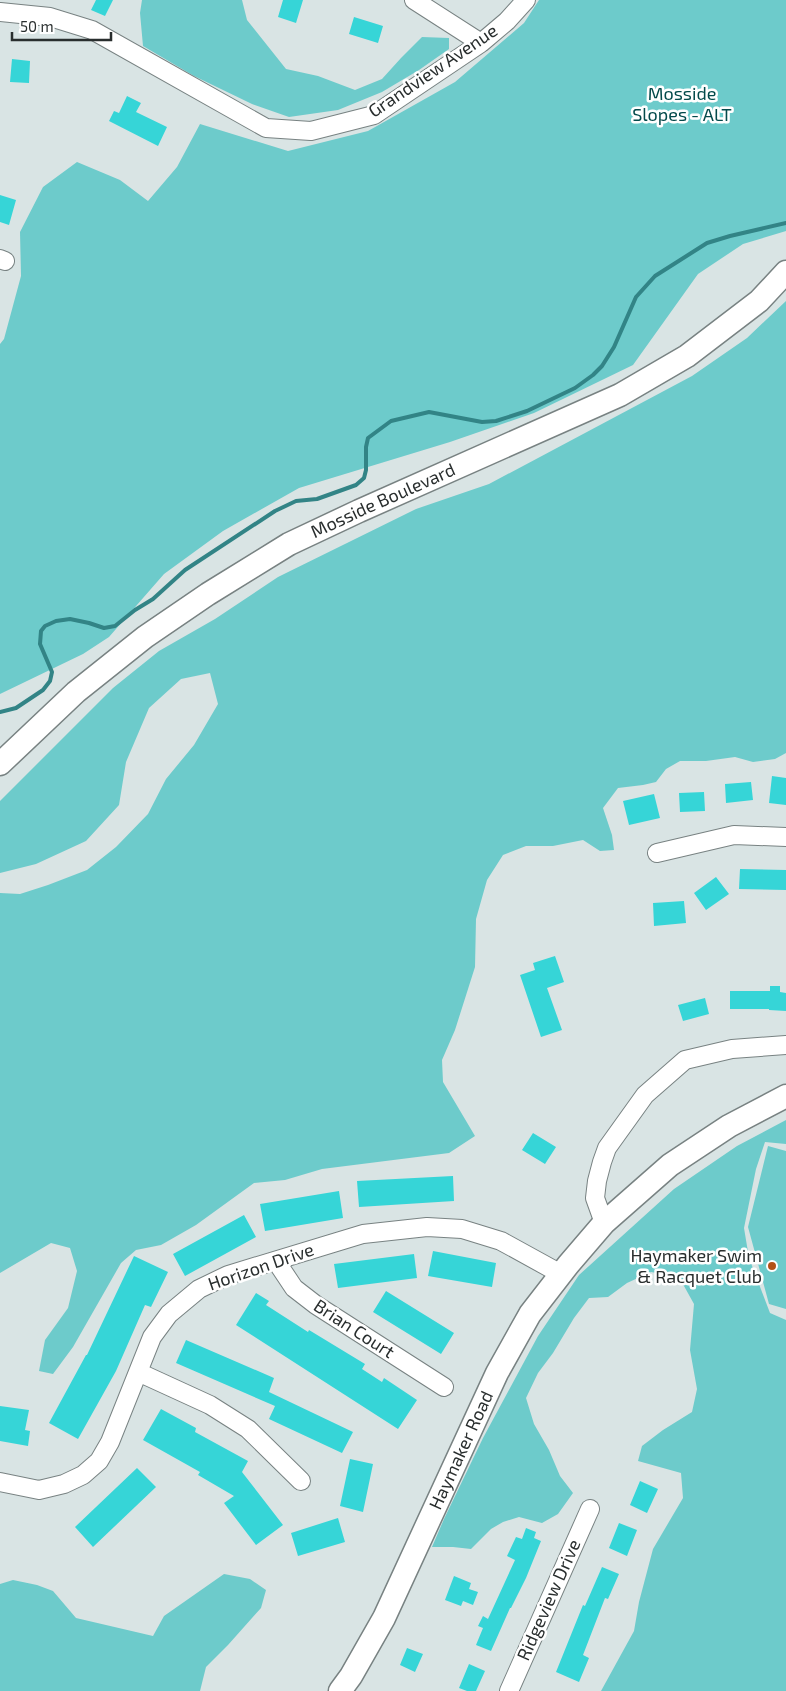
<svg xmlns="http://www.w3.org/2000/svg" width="786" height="1691" viewBox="0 0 786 1691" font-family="'Exo 2',sans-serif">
<rect width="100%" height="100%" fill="#d9e4e4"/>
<path fill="#6dcbcb" d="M142,0h100l5,20 39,49 32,7 37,14 27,-11 19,-21 21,-21 27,1v11l-30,21 -37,22 -44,18 -49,7 -37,-13 -58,-28 -51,-30 -3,-33z
M539,0h247v231l-43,13 -45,30 -65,91 -99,48 -84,29 -151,46 -76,43 -59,43 -55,63 -26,17 -83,40v-350l4,-5 17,-63 -1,-44 23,-45 34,-25 43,18 28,21 29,-34 23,-43 88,27 80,-20 87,-49 69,-59z
M786,301v452l-11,6 -22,3 -18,-5 -29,4h-26l-14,8 -10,13 -13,3 -25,3 -15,20 9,27 2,15 -14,1 -17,-11 -30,6h-27l-23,9 -16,25 -11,39 -1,48 -20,63 -13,30 1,22 32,54 -26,17 -127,16 -37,11 -31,3 -58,42 -35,20 -25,5 -15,13 -48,84 -20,27 -14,-3 6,-31 23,-32 9,-37 -7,-23 -19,-5 -51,30v-380l20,1 28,-9 39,-15 29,-23 32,-33 18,-35 28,-34 24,-41 -8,-31 -29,6 -32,29 -23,54 -7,43 -33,36 -50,23 -36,9v-72l113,-113 46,-37 56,-32 63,-42 138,-68 73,-25 203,-108 55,-38z
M786,1120v24l-21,-2 -9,27 -12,59 5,30 21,55 16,7v371h-185l33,-60 5,-29 14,-53 30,-51 -2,-25 -43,-12 4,-15 21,-16 29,-18 5,-23 -7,-39 4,-46 -15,-27 -28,-5 -24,11 -19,14 -19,1 -15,20 -21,35 -15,20 -12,25 8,26 15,26 11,26 13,17 -15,21 -16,9 -23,-6 -16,5 -12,7 -20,20 -18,-2h-21l12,-28 39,-81 55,-102 41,-61 95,-86 63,-43z
M768,1146l18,5v158l-17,-5 -21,-77z
M224,1574l26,5 16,11 -5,18 -33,37 -22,22 -6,24h-200v-107l13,-4 24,5 16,6 23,27 77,18 11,-20z"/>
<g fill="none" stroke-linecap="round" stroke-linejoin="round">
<path stroke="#328486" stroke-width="4" d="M0,712l16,-4 27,-18 7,-9 2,-9 -12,-28 1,-13 4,-5 11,-5 14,-2 19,4 15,5 11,-2 20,-16 18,-11 32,-29 90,-59 21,-10 21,-2 39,-14 8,-7 2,-8v-23l2,-9 23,-17 38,-9 53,10 14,-1 31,-10 48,-23 18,-13 9,-9 12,-19 22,-50 19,-21 52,-33 23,-7 56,-13"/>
</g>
<path fill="#36d5d7" d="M96,0h17l-8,16 -14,-6z
M283,0h20l-7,23 -18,-6z
M354,17l29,9 -5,17 -29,-9z
M12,59l18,2 -1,22 -19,-1z
M127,96l14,7 -5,9 31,15 -9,19 -49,-25 5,-10 5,2z
M0,195l16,5 -7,25 -9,-3z
M772,776l14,2v27l-17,-2z
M751,782l2,18 -27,3 -1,-19z
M704,792l1,19 -25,1 -1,-19z
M654,794l6,24 -31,7 -6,-24z
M740,869l46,1v20l-47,-1z
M716,877l13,17 -23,16 -12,-17z
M684,901l2,22 -32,3 -1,-23z
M555,956l9,26 -17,6 15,42 -21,7 -21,-62 15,-5 -2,-7z
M770,986h10v6l6,1v18l-17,-1v-1h-39v-18h40z
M705,998l4,16 -26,7 -5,-16z
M533,1133l23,14 -11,17 -23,-14z
M453,1176l1,25 -95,6 -2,-26z
M339,1191l4,27 -78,13 -5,-27z
M244,1215l12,22 -71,39 -12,-22z
M433,1251l63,12 -4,24 -64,-11z
M414,1254l3,24 -79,10 -4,-24z
M134,1256l34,16 -17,35 -6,-2 -29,66 -38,68 -29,-16 37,-68h1z
M386,1291l68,42 -13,21 -68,-42z
M256,1293l13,8 -3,4 42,27 1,-2 56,34 -3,5 20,13 2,-4 33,22 -19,29 -162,-104z
M186,1340l88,38 -5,14 84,40 -11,21 -73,-34 6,-13 -99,-43z
M0,1406l29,4 -4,20 5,1 -2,15 -28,-5z
M161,1409l35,19 -1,4 53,29 -6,11 41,53 -27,20 -32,-42 10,-7 -36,-21 2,-3 -57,-32z
M350,1459l23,5 -10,48 -23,-6z
M137,1468l19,19 -63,60 -18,-20z
M640,1481l18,8 -11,24 -17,-8z
M338,1518l7,24 -47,14 -7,-23z
M619,1523l18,7 -10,26 -18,-8z
M526,1528l10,4 -2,6 7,3 -15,37 -15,30h-1l-19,43 -15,-6 7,-17 -5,-2 5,-10 5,3 27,-59 -8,-4 9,-19 6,2z
M602,1567l17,7 -11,25 -3,-1 -22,57 6,3 -10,24 -23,-10 27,-67 2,1z
M454,1576l17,7 -2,6 9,3 -5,13 -10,-4 -2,5 -16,-6z
M407,1648l16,6 -8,18 -15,-7z
M469,1664l16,7 -9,20h-9l-8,-3z"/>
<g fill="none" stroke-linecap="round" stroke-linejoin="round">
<defs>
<path id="minor" d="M414,0l67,43
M0,12l50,5 42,13 174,98 45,3 63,-16 107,-72 26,-22 19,-21
M0,259l5,2
M657,853l77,-18 52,2
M604,1223l-9,-25 2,-17 5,-19 5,-14 38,-53 40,-35 47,-11 54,-4
M276,1261l18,27 22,17 128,82
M138,1372l72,33 38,24 53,52
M0,1482l39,8 25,-6 19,-9 16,-14 11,-19 42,-105 17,-23 30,-25 29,-14 135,-41 64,-7 35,2 39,12 60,33
M509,1691l81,-182"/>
<g id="major">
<path id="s1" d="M0,764l76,-72 69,-55 63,-43 81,-50 70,-33 261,-116 67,-39 72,-55 27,-29"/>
<path id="s2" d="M340,1691l11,-15 33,-58 113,-245 33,-59 38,-49 36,-42 66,-58 59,-39 57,-30"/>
</g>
</defs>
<use href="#minor" stroke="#788282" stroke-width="20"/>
<use href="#major" stroke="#788282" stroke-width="25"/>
<use href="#minor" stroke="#fff" stroke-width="18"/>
<use href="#major" stroke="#fff" stroke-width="22"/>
</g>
<circle fill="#b35016" stroke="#fff" stroke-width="2" cx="772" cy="1266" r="5"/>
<g text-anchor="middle" stroke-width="5" stroke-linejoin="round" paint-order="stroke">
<g font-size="18" fill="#292e2e" stroke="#fff">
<text transform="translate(433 71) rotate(-34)" y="6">Grandview Avenue</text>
<text dy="6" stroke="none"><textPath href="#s1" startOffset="468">Mosside Boulevard</textPath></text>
<text transform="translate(261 1267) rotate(-19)" y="6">Horizon Drive</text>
<text transform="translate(354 1329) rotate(33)" y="6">Brian Court</text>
<text dy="6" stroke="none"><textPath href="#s2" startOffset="270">Haymaker Road</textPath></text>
<text transform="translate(549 1600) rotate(-66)" y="6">Ridgeview Drive</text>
</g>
<g font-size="18" fill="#034a4b" stroke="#fff">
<text x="682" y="100">Mosside<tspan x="682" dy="21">Slopes - ALT</tspan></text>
</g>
<g font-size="18" fill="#292e2e" stroke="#fff" text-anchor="end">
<text x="762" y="1262">Haymaker Swim<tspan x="762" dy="21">&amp; Racquet Club</tspan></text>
</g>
</g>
<path d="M12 32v8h99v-8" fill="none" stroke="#292e2e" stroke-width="2.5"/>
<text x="20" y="32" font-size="15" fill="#292e2e" stroke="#ffffff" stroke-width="4" paint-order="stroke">50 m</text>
</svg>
